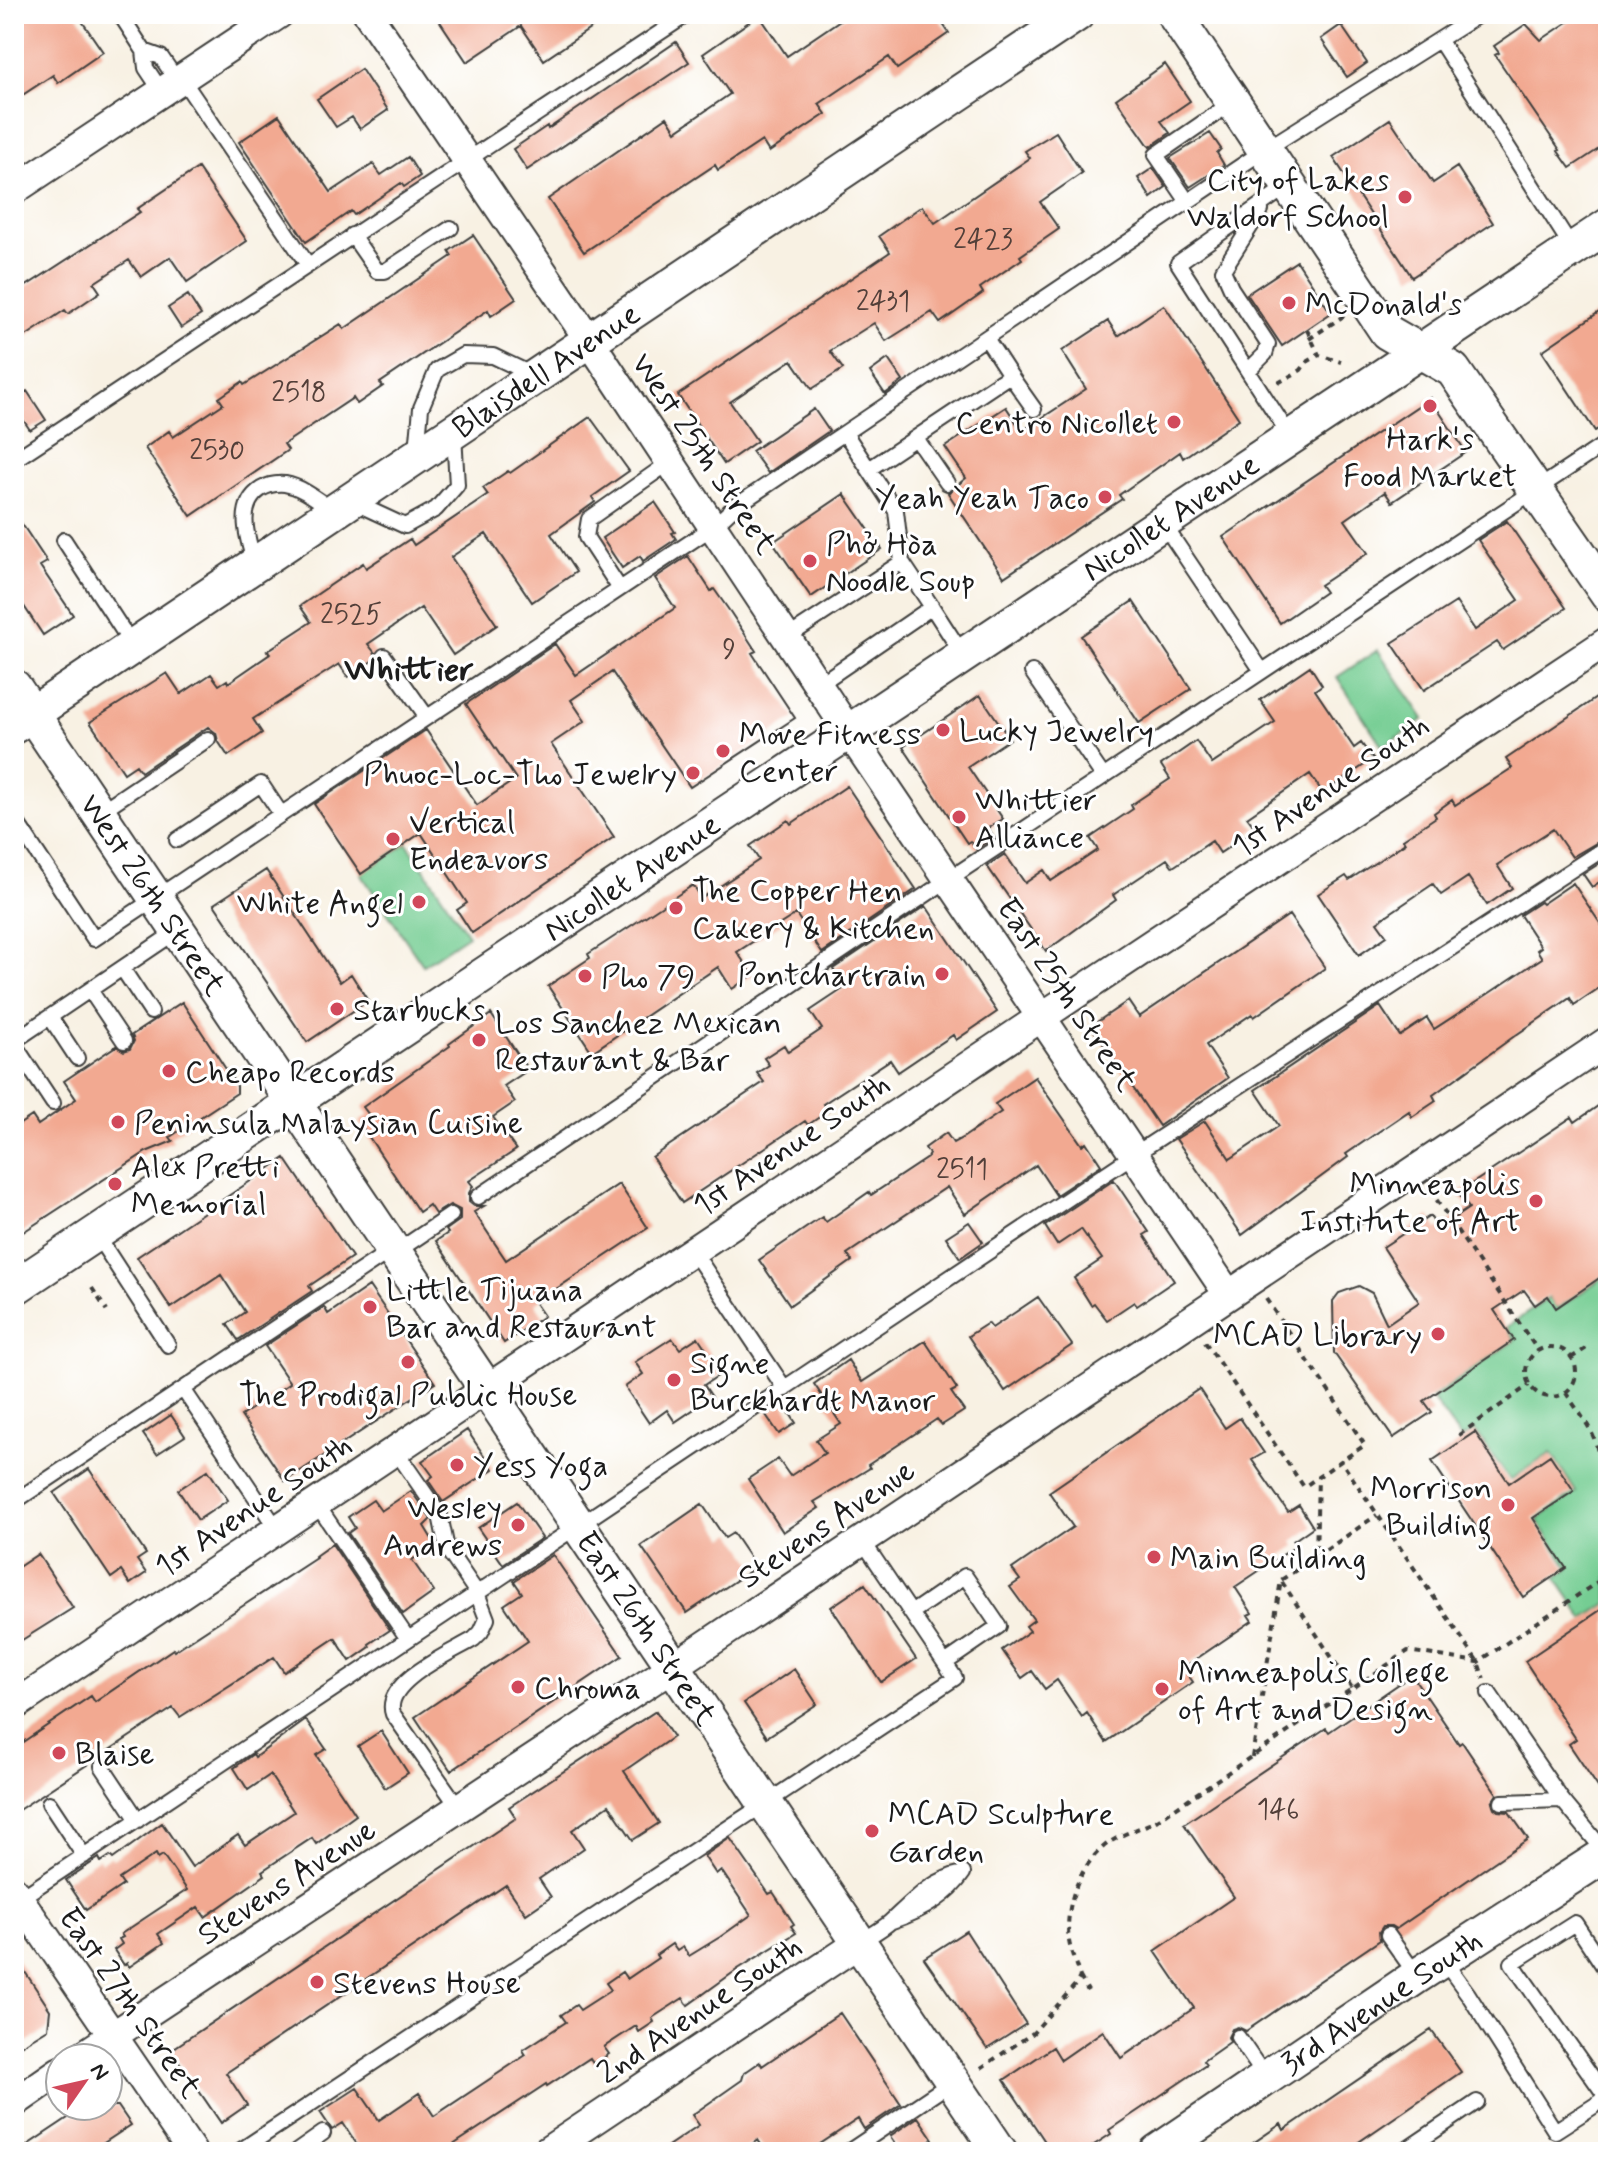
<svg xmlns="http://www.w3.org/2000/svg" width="1622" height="2166" viewBox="0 0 1622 2166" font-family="Mynerve,sans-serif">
<rect width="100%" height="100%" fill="#fff"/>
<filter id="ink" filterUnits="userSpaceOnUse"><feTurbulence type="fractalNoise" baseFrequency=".0125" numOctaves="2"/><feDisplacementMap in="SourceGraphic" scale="16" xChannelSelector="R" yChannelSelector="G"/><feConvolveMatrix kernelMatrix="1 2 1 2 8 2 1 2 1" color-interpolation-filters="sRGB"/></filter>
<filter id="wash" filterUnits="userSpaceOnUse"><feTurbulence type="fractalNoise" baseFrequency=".006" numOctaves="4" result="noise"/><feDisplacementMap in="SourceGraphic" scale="32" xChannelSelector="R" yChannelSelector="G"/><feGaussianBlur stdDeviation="1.8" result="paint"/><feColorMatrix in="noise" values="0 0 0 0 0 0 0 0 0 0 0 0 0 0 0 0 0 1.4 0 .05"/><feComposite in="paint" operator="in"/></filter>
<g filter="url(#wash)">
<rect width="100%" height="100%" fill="#f8f1e3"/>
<path fill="#74cd93" stroke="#487458" stroke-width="2" d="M1378,650l46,69 -41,28 -46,-70z
M407,843l61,92 -45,30 -62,-91z
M1608,1274v329l-24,16 -28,-41 13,-10 -32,-48 39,-28 -25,-39 -41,27 -35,-50 -14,9 -29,-41 83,-58 -8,-13 42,-29 8,11z"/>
<g id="blocks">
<path fill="#f2a991" d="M14,14h63l26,38 -45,31 -5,-8 -32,21 -7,-12z
M448,14h164l-68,46 -23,-34 -54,36 -28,-42z
M849,14h87l13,19 -52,36 -8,-12 -70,47 7,10 -57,38 -7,-11 -44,29 -3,-5 -131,87 -36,-53 119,-82 9,14 54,-37 -27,-40 56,-39 28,41z
M1580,14h28v129l-38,25 -12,-17 2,-1 -65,-95 4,-2 -5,-7 32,-22 15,16z
M1341,25l26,38 -20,14 -26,-38z
M676,42l13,20 -162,108 -14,-21 34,-23 1,3z
M1165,64l25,37 -29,20 9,12 -20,14 -34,-48z
M361,69l27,41 -28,19 -8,-12 -16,10 -19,-28z
M279,115l52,77 42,-28 8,11 27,-18 12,19 -16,11 -3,-4 -47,32 -3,-4 -45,31 -67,-100z
M1390,119l43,64 24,-16 36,56 -81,54 -79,-120z
M1056,132l26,41 -42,29 19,27 -39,27 2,3 -42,29 3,5 -43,30 -8,-11 -46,29 -12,-18 -44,28 13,18 -31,20 -20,-29 -62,42 27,39 -33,23 -46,-69 212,-143 -11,-16 43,-30 13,17 95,-65 -5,-7z
M1210,133l11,16 -4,4 7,12 -34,22 -20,-29z
M198,168l49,73 -60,41 -17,-25 -29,20 -12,-17 -35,23 6,9 -32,22 -3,-4 -51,34v-50l126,-82 -3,-3z
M1153,168l13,19 -15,11 -13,-20z
M473,235l43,64 -25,17 -3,-6 -108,73 3,3 -26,18 -4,-6 -69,46 4,6 -97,66 -46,-68 24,-17 4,6 50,-33 -4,-6 23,-16 2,3 97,-61 3,5 108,-73 -3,-5z
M1297,261l34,52 -49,33 -35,-52z
M188,295l13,20 -20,13 -13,-20z
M1164,305l75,114 -56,39 -3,-6 -61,43 3,4 -118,78 -56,-84 18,-15 -21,-31 61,-40 16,24 64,-42 -24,-38 46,-30 10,15z
M1608,306v116l-13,9 -53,-80z
M888,359l15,22 -18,13 -15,-22z
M27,391l19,29 -16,10 -16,-24v-7z
M1430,398l36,54 -74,50 -7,-10 -40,28 23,33 -48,32 5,7 -45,31 -57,-86z
M814,409l15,22 -61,42 -16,-22z
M590,417l39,54 -37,26 3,5 -44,32 25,38 -44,30 -46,-68 -35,23 46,68 -44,30 -32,-47 -53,36 7,9v6l-27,18 -9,-13 -86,55 9,14 -34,23 -10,-15 -2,-8 -8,-6 -67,45 -5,-7 -12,8 -34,-51 77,-49 14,21 30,-20 8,11 8,-5 1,3 42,-29 -3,-3 44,-29 -11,-16 63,-43 3,5 44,-29 4,6 74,-50 -5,-7 25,-17 2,2z
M844,494l38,55 -71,48 -38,-55z
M655,502l20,30 -3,1 4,6 -33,22 -3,-5 -18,12 -20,-30z
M14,512l33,50 -7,4 33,49 -30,20 -29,-44z
M1507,521l59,87 -63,42 -6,-8 -73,48 -32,-47 64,-41 19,28 44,-30 -41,-60z
M688,556l23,35 3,-2 17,24 25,38 -4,2 43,65 -105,69 -78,-115 -41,28 14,21 -34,23 63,93 -142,96 -15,-23 10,-7 -46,-70 -60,41 -47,-70 112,-74 51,75 39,-26 -50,-75 89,-60 21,31 99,-67 -20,-30z
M1133,601l58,88 -52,34 -58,-87z
M1310,666l12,19 -7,5 39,58 7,-5 12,16 -50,34 -13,-19 -63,43 9,12 -36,24 -8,-12 -39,26 -6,-8 -54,36 3,5 -70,51 -59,-85 18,-12 20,29 19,-13 7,11 47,-31 -8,-12 43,-29 -2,-4 39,-26 -9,-14 35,-24 16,23 63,-42 -15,-22z
M1608,690v146l-36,21 -19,-28 -56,36 15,23 -25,17 -19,-28 -27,18 -8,-11 -56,38 10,14 -28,19 -41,-61 28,-18 3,4 56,-37 -2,-4 33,-22 -2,-4 18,-13 3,5 57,-37 -6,-9z
M980,695l30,44 -42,28 35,52 -15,9 6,9 -18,12 -6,-8 -3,2 -64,-96z
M847,786l69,103 -94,64 -26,-39 -59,38 16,23 -21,14 -14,-22 -126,85 -44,-66 42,-28 -2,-4 105,-69 9,13 57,-38 -9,-14 38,-26 3,4z
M1608,858v18l-16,11 -9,-13z
M266,870l74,112 11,-8 17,27 -61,41 -93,-138z
M1573,883l35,52v47l-34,23 -4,-7 -54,37 -83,60 3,6 -24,16 -3,-6 -63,43 2,3 -106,78 -66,-96 29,-18 25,38 49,-33 -24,-36 125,-84 20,30 27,-18 7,11 54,-35 54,-36 -5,-8 4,-3 -21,-32 20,-13 2,2z
M926,906l71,106 -41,28 -3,-5 -55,37 -8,-12 -67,44 5,7 -20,14 -3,-4 -123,82 -30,-46 112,-75 -7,-9 12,-8 -5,-7 20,-13 4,7 34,-23 -12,-18 33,-22 -10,-20z
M1289,915l36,53 -71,49 -2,-3 -46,31 22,33 -69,48 -68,-100 37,-25 11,16z
M182,1002l55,84v7l-67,44 3,4 -27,11 -132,86v-110l18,-12 6,9 38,-26 -12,-18 52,-35 8,5 6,-2 4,-8 -2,-6z
M491,1014l37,56 -24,16 11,16 -22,15 23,33 -47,31 4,5 -4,7v9l5,4h10l-10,6 32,48 113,-76 29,44 -113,75 9,13 -40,27 -68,-102 12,-8 -2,-3 14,-10v-10l-10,-5 -15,9 -6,-9 -10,7 -60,-90 10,-7 -6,-8 87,-61 -1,-2z
M1035,1077l47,68 4,-3 15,23 -45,30 -20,-30 -71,49 -18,-27 -100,67 5,7 -62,44 -31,-45 63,-43 4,5 43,-30 2,3 56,-37 2,-4 -4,-6 21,-15 7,10 11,-6 37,-25 -6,-8z
M1608,1099v173l-52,36 -8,-12 -13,9 -11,-15 -30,20 20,30 -90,61 8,11 -39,26 -59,-85 -1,-52 6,-8 20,-7 13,7 15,31 32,-22 -36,-55 47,-31 8,13 31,-21 -11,-15 114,-76 3,5z
M285,1158l67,99 -43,29 3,5 -74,49 -11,-16 18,-12 -24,-37 -50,33 -34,-51z
M1114,1180l35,52 -5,3 30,46 -37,25 -3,-4 -27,18 -13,-17 -3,2 -17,-27 28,-19 -21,-30 -24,16 -12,-19z
M969,1222l14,20 -23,16 -14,-21z
M369,1286l66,97 -150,98 -44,-65 49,-33 -25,-37 59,-39 4,7z
M1038,1297l34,48 -67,46 -37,-55 20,-13 4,5z
M698,1337l24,36 -18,12 8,12 -37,25 -8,-12 -18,13 -24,-36 18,-13 -8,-12 37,-24 8,11z
M925,1341l32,48 -6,3 13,19 -22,14 -5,-6 -69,46 2,3 -56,34 5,6 -36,24 -35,-53 30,-20 12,17 35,-23 -9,-13 25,-16 -27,-40 34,-24 14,22z
M1199,1389l26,39 15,-10 24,35 -12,7 36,52 11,-7 14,22 -20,14 3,5 -61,41 17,26 -4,2 4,6 -69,47 10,14 -87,60 -19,-29 -5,4 -25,-37 -12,9 -13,-18 -10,7 -20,-28 28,-19 -4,-5 8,-6 -24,-33 10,-7 -8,-11 61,-42 -24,-35z
M783,1403l13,20 -17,11 -13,-19z
M171,1415l14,21 -28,18 -14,-20z
M467,1430l26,39 -50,33 -15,-22 5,-4 -11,-15z
M1475,1432l34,51 41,-28 24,36 -41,27 33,50 -43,29 -91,-136z
M89,1469l57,85 -9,6 9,13 -16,11 -9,-13 -10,7 -57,-85z
M208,1470l20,30 -30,20 -20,-30z
M411,1491l20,28 -7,7 11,18 -23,16 22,32 -31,22 -55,-81 7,-5 -7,-11 25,-17 8,11z
M517,1502l25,36 -39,26 -25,-36z
M702,1504l23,34 8,-5 23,34 -69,46 -46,-67z
M332,1544l58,86 -21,14 1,3 -20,14 -15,-23 -51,34 -10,-15 -94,60 -7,-9 -159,105v-65l77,-52 4,6 78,-53 1,2 142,-93 -1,-2z
M38,1554l35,54 -59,37v-75z
M553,1555l69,101 -171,115 -36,-54 113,-76 -24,-36 18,-12 -8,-12z
M865,1584l51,75 -35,23 -50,-75z
M1608,1605v197l-39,-58 7,-5 -51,-78z
M794,1669l23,35 -50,33 -23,-34z
M1412,1675l47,69 3,-2 35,52 -5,8 2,6 4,3 11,1 19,27 -132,90 -5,-3h-8l-4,6 1,8 -134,91 -8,-4 -6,2 -4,8 2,5 -27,19 3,4 -97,65 2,4 -28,18h-31l-48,-72 49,-33 8,13 42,-29 18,27 73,-50 -39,-57 79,-54 -50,-73 142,-96 3,4z
M656,1711l17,26 -49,34 35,52 -26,17 -24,-35 -37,25 12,18 -45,31 12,18 -25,17 -20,-29 -280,188 21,32 -26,18 -50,-73 345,-232 -7,-11z
M306,1720l20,29 -10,6 40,60 -40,29 -4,-6 -50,33 3,4 -60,42 -7,-10 -40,27 6,9 -35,24 -2,-4 -3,2 -10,-15 8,-6 -3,-5 4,-2 -2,-3 66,-44 -24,-35 -5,3 -2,-4 -37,25 4,6 -37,25 -20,-30 33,-22 2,4 9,-6 3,3 49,-36 30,44 46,-32 7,10 49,-33 -24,-37 -22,15 -14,-22 19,-14 2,3z
M381,1731l27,42 -23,15 -27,-42z
M730,1838l39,56 4,-2 21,32 -3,2 5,7 -58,36 -50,36 -5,-7 -31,20 2,4 -15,10 -3,-6 -32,21 5,7 -15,10 -4,-6 -43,28 -1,-2 -96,63v5h-88l-19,-29 -11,7 -12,-18 37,-24 22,32 40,-27 15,23 92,-61 -3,-5 43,-28 -5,-7 15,-10 4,5 31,-20 -5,-7 16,-11 5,7 31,-21 -2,-3 16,-11 5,7 6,-4 6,9 31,-19 31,-22 -30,-45 -5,4 -12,-18z
M966,1931l60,93 -39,25 -63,-91z
M14,1955l36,55 -2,19 -34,21z
M840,2013l61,91 -37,25 -6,-10 -50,33h-42l-8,-12 -18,12h-81l40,-27 -7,-10 50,-35 2,-7 16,-11 2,4z
M1431,2030l30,42 -117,80h-104l41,-28 3,6z
M86,2106h32l13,19 -41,27h-73z
M918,2117l15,22 -18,13h-14l-11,-16z"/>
</g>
</g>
<g filter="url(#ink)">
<use href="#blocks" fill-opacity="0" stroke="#3d3c3a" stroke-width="2"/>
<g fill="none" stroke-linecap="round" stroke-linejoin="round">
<defs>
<path id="service" d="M120,14l24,37
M1440,41l133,208
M182,79l126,186
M162,92l-16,-24 -2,-17 17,6 17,25
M1289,185l-111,78 112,173
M1188,202l-32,-47 77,-53
M352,235l25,36h8l66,-43
M1248,371l17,-17 3,-10 -37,-56 -8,-18 38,-60
M1010,375l24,34
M845,433l51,78 6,51 30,45
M916,438l31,45
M417,451l4,-43 16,-38 26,-15 30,1 42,20
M14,460l674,-446
M869,469l141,-94 -24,-37
M353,502l52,24 31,-17 21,-24 -3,-50
M1162,522l100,149
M64,540l69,106
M255,564c-7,-24 -20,-58 6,-75 7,-4 15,-6 24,-5 18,3 34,17 49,27
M620,589l-34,-52 3,-18 81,-57
M786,638l116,-76
M384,656l43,61
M1032,672l71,104
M818,685l114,-78 31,48
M98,813l110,-74
M14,818l80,121 598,-398 21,-14 20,-19 533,-359 214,-135
M177,840l84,-56 20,30
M122,968l29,44
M90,990l34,51
M50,1017l27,41
M14,1041l163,-110
M14,1044l39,59
M478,1197l471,-318 659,-437
M96,1234l72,111
M693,1251l92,138
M396,1252l55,-37
M183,1389l94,140
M395,1450l45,65 7,34 30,44 10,26 -6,13 -7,7c-23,14 -92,43 -81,75l66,94
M14,1502l379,-253
M316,1503l92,136
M911,1613l54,-37 34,50 -54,37
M1489,1693l73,107 44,53
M102,1766l36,54
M1502,1802l60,-2
M49,1803l35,53
M19,1899l1116,-745 473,-308
M892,1921c27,-9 55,-24 71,-48
M14,1929l17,-12
M1388,1935l29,41
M859,1943c10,-7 22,-13 31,-21 23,-21 42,-43 73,-49
M1443,1960l25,34 87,137 53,-34
M1238,2037l28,41
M1607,2098l-95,-135 63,-40 33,50
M238,2152l717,-474 -93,-138
M296,2152l27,-19
M848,2152l104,-70
M1403,2152l74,-50"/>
<path id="minor" d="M368,14l221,326 260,392 379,562
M14,190l265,-176
M14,1706l1008,-676 586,-389
M14,1891l178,261
M79,2058l612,-403 917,-614
M14,2103l46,-32
M546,2152l313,-209"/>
<g id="tertiary">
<path d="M1174,14l213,318 66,38 155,225"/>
<path id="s1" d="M14,687l986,1465"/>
<path id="s2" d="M14,726l1063,-712"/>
<path id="s3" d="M14,1288c532,-353 1061,-710 1594,-1062"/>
<path id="s4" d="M1157,2152l260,-176 191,-123"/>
</g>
</defs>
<use href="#service" stroke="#3d3c3a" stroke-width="18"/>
<use href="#minor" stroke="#3d3c3a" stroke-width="32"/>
<use href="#tertiary" stroke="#3d3c3a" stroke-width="38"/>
<path stroke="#3d3c3a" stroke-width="4" stroke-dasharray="6 6" stroke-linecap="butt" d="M1307,330l12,25 22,7
M1309,339l36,-24
M1278,383l23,-13 6,-8 12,-7
M1430,1190l108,161
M92,1288l15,23
M1266,1299l99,146 -24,16
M1205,1342l99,145 14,-10
M1526 1372a25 25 0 1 1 50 0a25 25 0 1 1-50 0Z
M1571,1358l19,-12
M1566,1393c10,16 25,33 30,51 7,25 1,49 12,77
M1459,1435l70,-50
M1316,1557l61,-42
M1282,1582l70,106
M1252,1757l29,-177 35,-23 2,-80 23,-16 137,201 6,17
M1080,1977l8,14
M981,2068l52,-35 43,-49 4,-7c-4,-12 -9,-24 -11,-36 -5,-35 11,-79 41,-99 14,-9 31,-14 46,-21l252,-170 70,11 130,-87"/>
<use href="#service" stroke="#fff" stroke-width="14"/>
<use href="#minor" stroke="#fff" stroke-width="28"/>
<use href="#tertiary" stroke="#fff" stroke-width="34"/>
</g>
</g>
<g fill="#d1495b" stroke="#fff" stroke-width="3">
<circle cx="1405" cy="197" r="8"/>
<circle cx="1289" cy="303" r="8"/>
<circle cx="1430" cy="406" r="8"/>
<circle cx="1174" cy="422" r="8"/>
<circle cx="1105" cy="497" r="8"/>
<circle cx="810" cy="561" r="8"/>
<circle cx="943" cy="730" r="8"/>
<circle cx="723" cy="751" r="8"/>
<circle cx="693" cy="773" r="8"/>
<circle cx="959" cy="817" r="8"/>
<circle cx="393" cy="839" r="8"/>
<circle cx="419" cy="902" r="8"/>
<circle cx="676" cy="908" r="8"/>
<circle cx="942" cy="974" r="8"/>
<circle cx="585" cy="976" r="8"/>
<circle cx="337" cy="1009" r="8"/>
<circle cx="479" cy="1040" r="8"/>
<circle cx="169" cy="1071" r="8"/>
<circle cx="118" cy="1122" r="8"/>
<circle cx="115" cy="1184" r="8"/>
<circle cx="1536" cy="1201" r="8"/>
<circle cx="370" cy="1307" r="8"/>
<circle cx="1438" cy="1334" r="8"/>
<circle cx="408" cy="1362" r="8"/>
<circle cx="674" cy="1380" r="8"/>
<circle cx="457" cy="1465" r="8"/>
<circle cx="1508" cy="1505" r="8"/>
<circle cx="518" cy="1525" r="8"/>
<circle cx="1154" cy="1557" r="8"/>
<circle cx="518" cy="1687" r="8"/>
<circle cx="1162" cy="1689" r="8"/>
<circle cx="59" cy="1753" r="8"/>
<circle cx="872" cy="1831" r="8"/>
<circle cx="317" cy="1982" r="8"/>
</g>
<g text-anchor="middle" stroke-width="6" stroke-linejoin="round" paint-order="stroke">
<g font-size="28" fill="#523f39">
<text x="983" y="248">2423</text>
<text x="883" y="310">2431</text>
<text x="299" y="401">2518</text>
<text x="217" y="459">2530</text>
<text x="351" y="623">2525</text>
<text x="729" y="658">9</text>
<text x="962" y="1178">2511</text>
<text x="1278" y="1818">146</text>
</g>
<g font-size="32" fill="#1c1c1c" stroke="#fff" text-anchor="start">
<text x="1389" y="190" text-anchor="end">City of Lakes<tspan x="1389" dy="37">Waldorf School</tspan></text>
<text x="1305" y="314">McDonald's</text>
<text x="1158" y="433" text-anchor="end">Centro Nicollet</text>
<text x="1430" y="449" text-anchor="middle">Hark's<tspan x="1430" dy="37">Food Market</tspan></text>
<text x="1089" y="508" text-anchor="end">Yeah Yeah Taco</text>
<text x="826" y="554">Phở Hòa<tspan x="826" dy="37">Noodle Soup</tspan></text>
<text x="959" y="741">Lucky Jewelry</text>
<text x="739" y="744">Move Fitness<tspan x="739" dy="37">Center</tspan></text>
<text x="677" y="784" text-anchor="end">Phuoc-Loc-Tho Jewelry</text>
<text x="975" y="810">Whittier<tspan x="975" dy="37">Alliance</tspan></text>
<text x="409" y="832">Vertical<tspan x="409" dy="37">Endeavors</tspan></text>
<text x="692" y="901">The Copper Hen<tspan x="692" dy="37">Cakery &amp; Kitchen</tspan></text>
<text x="403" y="913" text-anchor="end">White Angel</text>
<text x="926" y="985" text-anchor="end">Pontchartrain</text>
<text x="601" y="987">Pho 79</text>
<text x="353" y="1020">Starbucks</text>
<text x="495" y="1033">Los Sanchez Mexican<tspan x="495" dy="37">Restaurant &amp; Bar</tspan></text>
<text x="185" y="1082">Cheapo Records</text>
<text x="134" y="1133">Peninsula Malaysian Cuisine</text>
<text x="131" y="1177">Alex Pretti<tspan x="131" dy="37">Memorial</tspan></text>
<text x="1520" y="1194" text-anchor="end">Minneapolis<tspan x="1520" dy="37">Institute of Art</tspan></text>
<text x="386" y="1300">Little Tijuana<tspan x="386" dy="37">Bar and Restaurant</tspan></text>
<text x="1422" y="1345" text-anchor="end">MCAD Library</text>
<text x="690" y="1373">Signe<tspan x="690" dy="37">Burckhardt Manor</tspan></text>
<text x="408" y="1405" text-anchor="middle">The Prodigal Public House</text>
<text x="473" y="1476">Yess Yoga</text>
<text x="1492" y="1498" text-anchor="end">Morrison<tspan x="1492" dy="37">Building</tspan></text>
<text x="502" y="1518" text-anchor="end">Wesley<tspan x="502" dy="37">Andrews</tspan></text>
<text x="1170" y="1568">Main Building</text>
<text x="1178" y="1682">Minneapolis College<tspan x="1178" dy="37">of Art and Design</tspan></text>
<text x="534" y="1698">Chroma</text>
<text x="75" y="1764">Blaise</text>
<text x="888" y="1824">MCAD Sculpture<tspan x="888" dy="37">Garden</tspan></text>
<text x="333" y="1993">Stevens House</text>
</g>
<g font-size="32" fill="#1c1c1c" stroke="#fff">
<text dy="11" stroke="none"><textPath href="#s2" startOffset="640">Blaisdell Avenue</textPath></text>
<text transform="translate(705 453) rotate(56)" y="11">West 25th Street</text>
<text dy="11" stroke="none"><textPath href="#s3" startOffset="1390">Nicollet Avenue</textPath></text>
<text transform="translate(1330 785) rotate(-34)" y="11">1st Avenue South</text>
<text dy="11" stroke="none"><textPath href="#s3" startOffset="742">Nicollet Avenue</textPath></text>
<text dy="11" stroke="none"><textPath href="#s1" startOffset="250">West 26th Street</textPath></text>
<text transform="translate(1068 994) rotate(56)" y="11">East 25th Street</text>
<text transform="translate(791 1144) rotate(-34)" y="11">1st Avenue South</text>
<text transform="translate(253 1505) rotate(-34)" y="11">1st Avenue South</text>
<text transform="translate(826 1523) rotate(-34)" y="11">Stevens Avenue</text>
<text dy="11" stroke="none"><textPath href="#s1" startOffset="1134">East 26th Street</textPath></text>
<text transform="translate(286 1881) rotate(-33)" y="11">Stevens Avenue</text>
<text dy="11" stroke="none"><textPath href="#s4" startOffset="270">3rd Avenue South</textPath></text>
<text transform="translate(131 2002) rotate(55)" y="11">East 27th Street</text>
<text transform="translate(699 2009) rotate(-34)" y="11">2nd Avenue South</text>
</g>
<g font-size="34" font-weight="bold" fill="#1c1c1c" stroke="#fff">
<text x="409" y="680">Whittier</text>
</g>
</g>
<rect width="1622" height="2166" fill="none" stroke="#fff" stroke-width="48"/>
<g transform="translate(84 2082) rotate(56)"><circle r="38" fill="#ffffff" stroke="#a4a4a4" stroke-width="2"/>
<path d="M0-6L14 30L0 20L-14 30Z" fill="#d1495b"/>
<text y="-12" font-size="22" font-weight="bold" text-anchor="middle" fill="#1c1c1c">N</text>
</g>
</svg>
